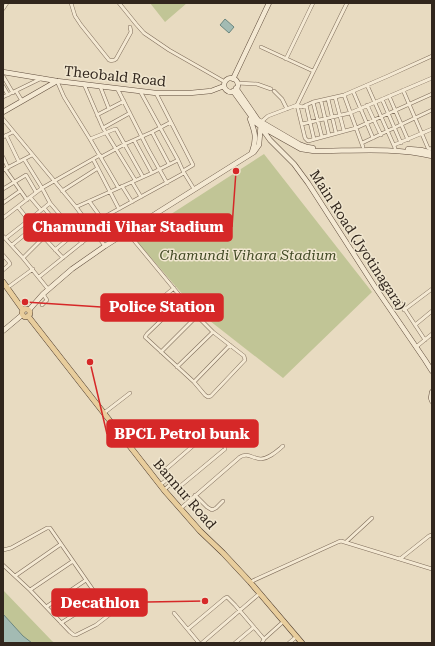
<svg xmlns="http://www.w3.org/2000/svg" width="435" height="646" viewBox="0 0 435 646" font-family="'Roboto Serif',serif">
<rect width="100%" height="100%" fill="#e8dbc1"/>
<path fill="#c1c596" d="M150,3h37l-22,19z
M264,154l108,138 -89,86 -87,-68 -62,-72z
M3,590l49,51 3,2h-23l-9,-7 -20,-22z"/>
<path fill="#a3bbb3" stroke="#6b877f" d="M225,19l9,8 -5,6 -9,-8z
M3,614l20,22 9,7h-29z"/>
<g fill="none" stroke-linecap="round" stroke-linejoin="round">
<defs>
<path id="street" d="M71,3l4,13 6,9 28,35c3,1 5,1 7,-1l15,-27 -1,-5
M119,3l17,21 8,9 25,17 56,32
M347,3l-50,102 8,33 3,3 48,-13 76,-34
M3,9l4,-6
M261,47l52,24
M286,59l27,-56
M3,76l10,17
M57,81l7,16 26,42 28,48
M237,83l20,1 14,5
M84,84l19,44 32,52
M367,85l28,63
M3,86l5,9
M100,86l9,23
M117,88l31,61 19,34
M403,90l25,58 2,1 2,-1
M16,91l6,10
M140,91l38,69 5,11 11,18
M274,91l8,8 5,10
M353,91l20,47
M156,93l37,72 -10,6
M344,95l19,52
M389,96l19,44
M3,97l39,-19
M335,97l9,34
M328,99l8,34
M382,99l19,44
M321,101l8,34
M313,102l9,35
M306,105l8,34
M367,105l14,30
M97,115l27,-14
M3,119l73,88 29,39
M261,122l7,-6 29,-11 5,2 11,-5 31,-7 44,-19 44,-20
M302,124l48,-11 82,-35
M103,128l27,-15
M6,135l13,27
M3,137l10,-5
M90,139l25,-10h1l27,48
M134,140l18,33
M362,143l70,-33
M394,145l38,-16
M3,157l5,11
M101,157l24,-13 27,-12
M24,159l18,29 8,15 17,20 15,20
M93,159l26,50
M169,164l-17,-32 19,-10
M5,169l22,31
M3,170l29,-15
M132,182l9,15
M122,186l10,16
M3,189l23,-14 10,17
M62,191l36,-23
M30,197l11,13
M89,201l13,18
M3,203l17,-12
M18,207l16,20 29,31
M76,207l76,-34 26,-13
M44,208l15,18
M37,214l15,17
M3,218l39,-30 58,-33
M67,223l14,-9
M127,232l68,82 18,18 31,24 1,4 -34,36 -3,1 -3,-2 -11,-13 -49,-45 2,-3 36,-35
M3,236l20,22 25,31
M6,238l23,-18 21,-17
M12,245l22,-18
M55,250l20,-17 109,-60
M3,255l6,7 1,2 -7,6
M23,258l21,-21 22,-16
M39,277l56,-45
M7,288l26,-19
M400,302l25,38
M42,305l5,-5 -4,-6
M404,310l28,-21
M145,312l29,-24
M415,325l17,-14
M416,347l16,-13
M161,352l36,-36
M177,367l36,-35
M194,382l36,-37
M104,413l26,-20
M209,432h2l2,1 12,14v2l-47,39 -14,-16 1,-2z
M160,485l9,-7
M164,490l9,-8
M195,495l12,12 5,3 4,-2 7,-7
M180,509l60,-52c8,-5 13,2 21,2 9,-1 16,-8 22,-13
M346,542l26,-24
M3,550l8,-2 36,-20h3l59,85v2l-13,10 -20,10h-2l-4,-3 -40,-42 -27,-25
M400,559l29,-23 3,-1
M15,576l46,-32
M250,582l88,-40 3,-1 91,28
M30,590l43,-29
M46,607l40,-27
M174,613l25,30
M61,623l38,-24
M188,629l37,-31 2,-1 8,8 29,34
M202,643l57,-49
M235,643l19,-16
M262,643l2,-4 20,-18
M289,643l7,-6"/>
<path id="secondary" d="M3,72l54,9 99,12h34l21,-2 13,-5
M224 85a7 7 0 1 1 14 0a7 7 0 1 1-14 0Z
M233,79l36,-76
M236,88l22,32 41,24 8,3 6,1
M233,91l23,32 4,3 41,23 13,2c39,0 80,-4 118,5
M3,112l54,-31
M250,119c5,13 7,19 2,33
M260,126l10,14 24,24 14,19 67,104 50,73 7,11
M408,149l13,1 11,3
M29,310l14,-16 29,-25 33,-23 55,-35 94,-59 5,-7 2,-23
M3,331l19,-16
M432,392l-1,6 1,3"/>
<path id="primary" d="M3,282l20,28
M22 313a4 4 0 1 1 8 0a4 4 0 1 1-8 0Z
M28,316l136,174 36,41 23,22 27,29 52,61"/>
</defs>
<use href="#street" stroke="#7f6d5b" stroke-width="4"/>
<use href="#secondary" stroke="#614e3e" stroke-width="5.5"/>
<use href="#primary" stroke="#4d3c2f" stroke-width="6"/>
<use href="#street" stroke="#f4e9d3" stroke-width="3"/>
<use href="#secondary" stroke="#f4e9d3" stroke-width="4.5"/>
<use href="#primary" stroke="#e8cd9c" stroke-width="5"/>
</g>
<g text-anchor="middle" stroke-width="3" stroke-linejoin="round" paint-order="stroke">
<g font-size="14" fill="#31261d" stroke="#f0e6cf">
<text transform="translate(115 76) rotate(6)" y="5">Theobald Road</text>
<text transform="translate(358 240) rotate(57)" y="5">Main Road (Jyotinagara)</text>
<text transform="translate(185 494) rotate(49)" y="5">Bannur Road</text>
</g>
<g font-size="14" font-style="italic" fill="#434b26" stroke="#f0e6cf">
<text x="248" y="260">Chamundi Vihara Stadium</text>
</g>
</g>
<path fill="none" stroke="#d62828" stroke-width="1.5" d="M236 171L232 227M25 302L101 307M90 362L107 434M205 601L147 602"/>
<g fill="#d62828" stroke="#f0e6cf" stroke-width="1.5">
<circle cx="236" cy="171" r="4"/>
<circle cx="25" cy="302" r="4"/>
<circle cx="90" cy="362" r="4"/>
<circle cx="205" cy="601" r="4"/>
</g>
<g fill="#d62828" stroke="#d62828" stroke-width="1.5">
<rect x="24" y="214" width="208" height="27" rx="4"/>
<rect x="101" y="294" width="122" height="27" rx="4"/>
<rect x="107" y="420" width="151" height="27" rx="4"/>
<rect x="52" y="589" width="95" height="27" rx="4"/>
</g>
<g font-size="15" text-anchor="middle" font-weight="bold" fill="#fff">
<text x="128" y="232">Chamundi Vihar Stadium</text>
<text x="162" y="312">Police Station</text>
<text x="182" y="439">BPCL Petrol bunk</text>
<text x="100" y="608">Decathlon</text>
</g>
<rect width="435" height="646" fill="none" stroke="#31261d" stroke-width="8"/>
</svg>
